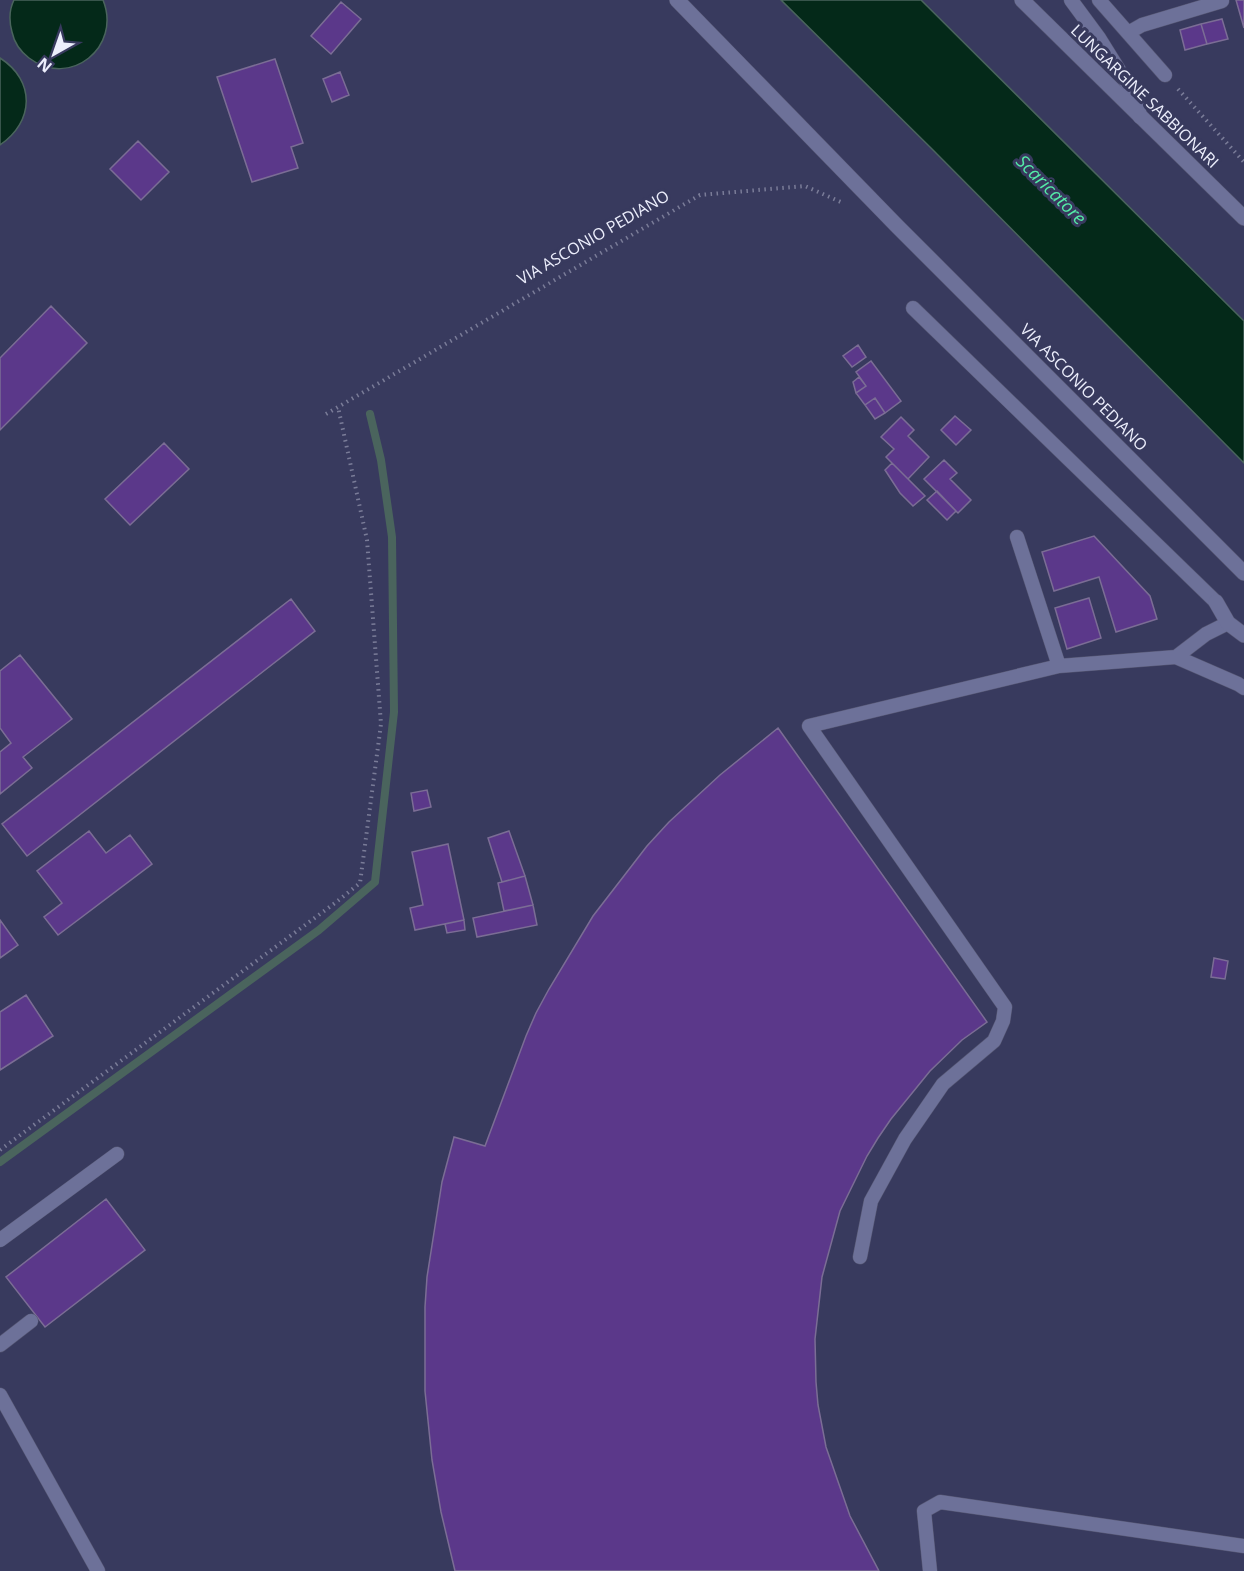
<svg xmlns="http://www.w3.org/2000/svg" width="1244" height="1571" viewBox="0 0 1244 1571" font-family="'Open Sans',sans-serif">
<rect width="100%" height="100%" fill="#383a5e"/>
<path fill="#042919" stroke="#4a645d" stroke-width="1.5" d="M14,0h89c19,47 -33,89 -74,58 -9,-7 -15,-16 -17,-26 -3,-11 -3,-22 2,-32z
M781,0h140l323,321v142l-313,-315z
M0,58c36,23 34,64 0,87z"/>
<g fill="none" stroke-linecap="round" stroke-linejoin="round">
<path stroke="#4a645d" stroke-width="8" d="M0,1162l319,-232 56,-48 19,-170 -2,-175 -11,-77 -11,-46"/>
</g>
<path fill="#5b388a" stroke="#7b6d95" stroke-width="1.5" d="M1236,0h8v28z
M341,2l20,17 -30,35 -20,-18z
M1222,19l6,20 -21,5 -6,-20z
M1201,24l6,20 -22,6 -5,-20z
M275,59l28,84 -12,4 7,21 -46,14 -35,-105z
M340,72l9,23 -17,7 -9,-23z
M138,141l31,31 -28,28 -31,-31z
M51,306l36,37 -87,87v-72z
M858,345l8,12 -14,10 -9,-11z
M871,361l30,40 -16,12 -10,-15 -10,7 -9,-12 10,-7 -10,-14z
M859,377l7,9 -10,7 -3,-11z
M875,398l10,15 -10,6 -10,-14z
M955,416l16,14 -15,15 -15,-15z
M901,417l13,13 -6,6 21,21 -21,22 -22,-22 8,-8 -13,-12z
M164,443l25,26 -59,56 -25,-26z
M944,460l13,13 -7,6 21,21 -13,13 -34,-34z
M892,463l33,33 -12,10 -13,-13 -15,-23z
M937,491l19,20 -9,9 -20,-20z
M1094,536l56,60 7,23 -41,13 -17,-55 -45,14 -12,-39z
M1089,598l12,40 -34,11 -12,-41z
M291,599l24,32 -288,225 -25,-32z
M20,655l52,64 -49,38 9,11 -32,26v-42l11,-9 -11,-15v-57z
M778,728l209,294 -25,18 -32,31 -39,48 -13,19 -11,18 -27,55 -18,66 -7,62 1,43 2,23 8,42 24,69 29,55h-424l-14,-59 -9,-52 -7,-69v-84l2,-30 15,-95 12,-45 31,9 41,-110 10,-23 13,-24 44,-73 54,-70 22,-24 51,-47z
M427,790l4,17 -17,4 -3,-18z
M89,831l17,22 24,-18 22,29 -94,71 -14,-18 18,-14 -25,-32z
M509,831l16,45 -23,6 -14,-44z
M448,844l16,76 -49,10 -5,-22 13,-3 -11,-53z
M525,876l8,29 -29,6 -6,-28z
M533,905l4,20 -60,12 -4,-19z
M0,920l18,25 -18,13z
M464,920l1,10 -18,3 -2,-9z
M1214,958l14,3 -3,18 -14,-2z
M26,995l27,41 -53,34v-58z
M106,1199l39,51 -100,77 -39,-50z"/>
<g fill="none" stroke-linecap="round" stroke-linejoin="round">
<defs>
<path id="lane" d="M1071,0l28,38 38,61 3,18
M1099,0l66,75
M1128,33l14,-8 80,-24
M913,308l303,294
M1017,537l42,129
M1228,623l-22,11 -30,23 62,27 6,4
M0,1240l117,-86
M860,1257l11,-56 34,-62 38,-55 51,-43 9,-20 2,-14 -196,-281 250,-60 117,-9
M0,1345l31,-24
M0,1395l98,176
M930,1571l-6,-60 16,-9 304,44"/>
<path id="street" d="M677,0l221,227 346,346
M1022,0l222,218
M1216,602l12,21 16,12"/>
</defs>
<use href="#lane" stroke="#555672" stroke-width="15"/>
<use href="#street" stroke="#555672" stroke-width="16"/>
<path stroke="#7a7c98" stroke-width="4" stroke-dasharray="1.5 4.5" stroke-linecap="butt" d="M1178,89l66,73
M326,414l374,-219 105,-9 38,17
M0,1150l335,-247 25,-20 21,-159 -14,-184 -29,-133"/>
<use href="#lane" stroke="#6d7199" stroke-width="14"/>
<use href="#street" stroke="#6d7199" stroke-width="15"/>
</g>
<g text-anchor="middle" stroke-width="6" stroke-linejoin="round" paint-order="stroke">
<g font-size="16" fill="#eceefc" stroke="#383a5e">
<text transform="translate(1145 96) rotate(44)" y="6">LUNGARGINE SABBIONARI</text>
<text transform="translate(593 237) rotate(-30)" y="6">VIA ASCONIO PEDIANO</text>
<text transform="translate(1084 387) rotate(45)" y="6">VIA ASCONIO PEDIANO</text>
</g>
<g font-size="18" font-style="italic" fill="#54eca8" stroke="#383a5e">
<text transform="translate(1051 190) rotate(45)" y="6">Scaricatore</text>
</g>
</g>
<g transform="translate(54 54) rotate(220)" stroke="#383a5e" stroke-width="4.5" paint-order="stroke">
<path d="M0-4.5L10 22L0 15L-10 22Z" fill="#eceefc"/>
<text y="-9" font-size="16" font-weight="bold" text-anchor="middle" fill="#eceefc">N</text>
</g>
</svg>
